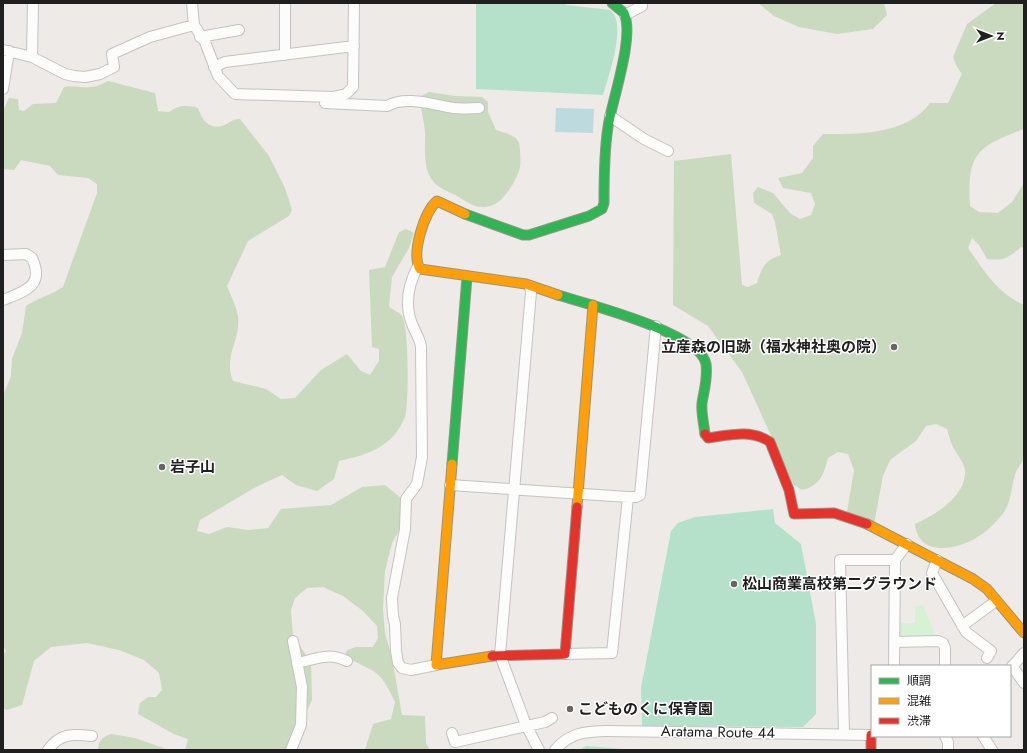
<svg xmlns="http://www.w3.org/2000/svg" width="1027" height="753" viewBox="0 0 1027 753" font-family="Jost,'Noto Sans JP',sans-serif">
<rect width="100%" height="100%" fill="#edeae7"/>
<path fill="#cadabe" d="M758,3h126l3,12 -14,14 -36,5 -38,-7 -25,-11z
M996,3h28v126c-48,18 -57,25 -54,77l9,6 19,1 14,-11 12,-19v65l-3,-1c-13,11 -17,14 -34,12l-8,-14 -7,-7 -4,10c16,23 30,46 56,57v154c-3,5 -8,11 -9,16 -4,13 -4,29 -13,40 -7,8 -17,18 -26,23 -20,12 -58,19 -61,-14 18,-8 49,-26 50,-50 1,-10 -8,-19 -12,-27 -3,-6 -4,-12 -6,-18l-11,-5 -10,2 -10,15 -26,19 -7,16 -9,48 -27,-12 7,-42 -6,-16 -10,-2 -10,6c-4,16 -8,28 -26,32l-9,-6 -51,-112 -34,-46 -35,-21 1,-144 57,-7 11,131 6,2 9,-4c5,-16 8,-23 24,-28l-6,-33 -3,-8 -18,-11 -1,-10 5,-6 15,6 17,20 10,6 11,-4 4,-11 -4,-11 -28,-5 -5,-10 24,-5 11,-15v-12l10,-12c36,0 84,1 107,-31h18l14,-29 -6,-9 -3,-8 14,-33z
M108,81l47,12 3,18 11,1c10,-7 17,-7 29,-4 4,11 9,21 24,18 7,-2 9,-7 18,-7l29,37 16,32 7,22 -3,6 -41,25 -21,45c4,10 9,20 11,30 3,24 -15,40 -5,65l33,8 15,10 14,-1 26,-28 26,-16 14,17 9,4 9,-14v-12l-7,-2 -3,-77 16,-3 14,-35 7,-3 8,4 -5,15 -17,29 -3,30c4,3 10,5 13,9 7,11 7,87 3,101 -2,5 -6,12 -9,16 -15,18 -35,23 -57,28l-5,18 -17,12 -21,-6 -14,-10 -26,12 -56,33 -3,11 12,3 18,-7 22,3 19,-2 13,-19 50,-4 31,-18 23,-2 16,13 1,27 -10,18 -7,28 -2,38 2,24 7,25 10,57 23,1 1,27 4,7h-65l8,-26 18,-5 4,-17c-5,-10 -10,-22 -19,-29 -9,-7 -21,-10 -31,-17l2,-6 9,-3h17l5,-9 -1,-12 -14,-15 -20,-15 -20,-9 -16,1 -12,10 -4,12 2,25 18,28 1,37 -23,50h-104l3,-11 -14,-5 -36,-20 2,-11 8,-6h8l6,-7 -3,-17 -15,-13 -25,-10 -32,-7 -36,4 -17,14 -12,44 -15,5 -4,-2v-52l3,-5 -3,-5v-250l8,-20 1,-17 10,-26 4,-27c12,-8 25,-11 37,-19l34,-94v-9l-9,-6 -30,-3 -8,-9 -29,-6 -7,10 -11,-1v-58l6,-13 9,1 1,11 5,1 9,-7 23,-1 8,-16c20,-2 24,5 44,-6z
M429,92l26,4 27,1 6,5v10l8,18c7,3 20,4 23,13 1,1 2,22 1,24 -2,11 -16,34 -27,38 -13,5 -21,0 -31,-6 -7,-5 -17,-8 -24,-13 -17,-13 -12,-35 -13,-54 -1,-14 -5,-21 -4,-36z
M111,734l24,4 34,12h-71c0,-9 4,-13 13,-16z"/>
<path fill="#d7f1d4" d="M923,605l13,32 -40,1 1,-15h18v-16z"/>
<path fill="#b5e1cb" d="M476,3h86l5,2 43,5c18,13 -2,67 -7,85l-127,-6z
M773,509l2,14 26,21 15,80v90l-13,13 -161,-1 -1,-38 30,-157 7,-8 17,-6z
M586,746l50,4h-57z"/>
<path fill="#bddade" d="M556,108l38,1 -1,24 -38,-1z"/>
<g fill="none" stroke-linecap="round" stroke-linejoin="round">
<defs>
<path id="street" d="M192,3l2,22 11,17 13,34 17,18 98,3 13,-3 7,-7 1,-84
M625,15l17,-9v-3
M200,37l39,-7
M3,50l29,7 33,17 9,2 11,1 15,-3 14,-7 -2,-13 38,-17 44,-12
M285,55v-52
M32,57l1,-54
M214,67l11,-5 129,-16
M3,89l6,-38
M325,103l62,3c19,-11 47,-1 67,2 8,1 17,0 25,0
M610,116l34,23 24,12
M3,255l23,-1 6,4c13,28 -7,33 -29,42
M418,266c-10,19 -14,38 -6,58 3,8 8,14 9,23l1,110 -5,27 -11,15 -1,30 -13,69 1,18 2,8 1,27 2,12 4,5 9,2 25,-5
M530,286l1,6 -31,363 26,70 13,25
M450,485l178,12h8l4,-2 16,-169
M937,560l-5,13 34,59 25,19 -4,7
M962,626l34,-25
M894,642l44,-1 5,2 2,5v18
M565,654l47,-1 16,-156
M297,663c20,-4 30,-11 50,-2
M894,666l1,-106 12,-16
M1012,666l12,17
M1010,669l14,-16
M452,733l3,9 90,-20 7,-4
M844,734l-4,-174h55
M945,736l3,6v8
M983,736l9,14
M48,750c12,-17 24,-16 44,-14
M291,750l10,-25 1,-38 -9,-46
M555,750c15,-18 30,-18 52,-19l265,4"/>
<path id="fast" d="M465,214l58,21h6l60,-19 13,-7 2,-6c0,-25 0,-51 4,-76 4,-27 27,-90 16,-114l-12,-10
M558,295c29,9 143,38 148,69 2,14 -2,26 -4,39 -1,10 2,21 3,31
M452,464l15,-187"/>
<path id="slow" d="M465,214l-28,-13c-13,11 -26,53 -17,68l106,15 32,11
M452,464l-16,201 56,-9
M577,507l16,-202
M867,524l106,55 14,10 37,44"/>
<path id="jam" d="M705,434l3,4c21,-3 44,-9 62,4l19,48 5,24 40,-1 33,11
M492,656l73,-2 12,-147
M871,735v15"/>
</defs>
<use href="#street" stroke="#c4c3c2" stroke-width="12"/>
<use href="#fast" stroke="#969580" stroke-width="11"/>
<use href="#slow" stroke="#969580" stroke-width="11"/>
<use href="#jam" stroke="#969580" stroke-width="11"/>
<use href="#street" stroke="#fcfcfb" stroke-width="10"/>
<use href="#fast" stroke="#30b455" stroke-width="9"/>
<use href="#slow" stroke="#ff9f0a" stroke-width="9"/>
<use href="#jam" stroke="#e5322d" stroke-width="9"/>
</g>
<g fill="#676665" stroke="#fff" stroke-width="1.5">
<circle cx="894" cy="347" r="4"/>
<circle cx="162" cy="467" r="4"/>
<circle cx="734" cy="584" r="4"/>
<circle cx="570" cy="709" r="4"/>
</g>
<g text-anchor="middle" stroke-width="3" stroke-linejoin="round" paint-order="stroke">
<g font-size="15" font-weight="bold" fill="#1f1f1f" stroke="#fff" text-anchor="start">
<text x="886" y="352" text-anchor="end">立産森の旧跡（福水神社奥の院）</text>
<text x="170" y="472">岩子山</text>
<text x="742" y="589">松山商業高校第二グラウンド</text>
<text x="578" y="714">こどものくに保育園</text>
</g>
<g font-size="15" fill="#1f1f1f" stroke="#fff">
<text transform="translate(718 732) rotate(1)" y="5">Aratama Route 44</text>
</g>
</g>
<rect width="1027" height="753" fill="none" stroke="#1f1f1f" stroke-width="8"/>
<rect x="871" y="665" width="140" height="72" fill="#ffffff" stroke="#a5a5a5"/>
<rect x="879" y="678" width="20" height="6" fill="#30b455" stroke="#a5a5a5"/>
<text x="907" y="685" font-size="12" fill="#1f1f1f">順調</text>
<rect x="879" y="698" width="20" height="6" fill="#ff9f0a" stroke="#a5a5a5"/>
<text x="907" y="705" font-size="12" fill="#1f1f1f">混雑</text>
<rect x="879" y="718" width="20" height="6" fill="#e5322d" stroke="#a5a5a5"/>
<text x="907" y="725" font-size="12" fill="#1f1f1f">渋滞</text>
<g transform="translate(991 36) rotate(90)" stroke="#ffffff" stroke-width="3" paint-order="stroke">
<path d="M0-3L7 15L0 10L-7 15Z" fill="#1f1f1f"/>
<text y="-6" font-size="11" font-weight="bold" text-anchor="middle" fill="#1f1f1f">N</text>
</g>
</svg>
